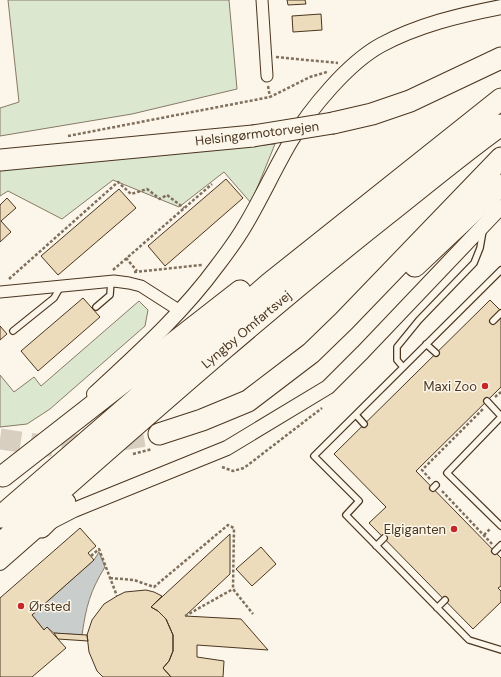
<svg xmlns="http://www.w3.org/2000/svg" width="501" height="677" viewBox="0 0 501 677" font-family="'DM Sans',sans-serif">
<rect width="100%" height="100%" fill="#fbf6e9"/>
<path fill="#dce7d0" stroke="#887966" d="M8,0h221l8,89 -105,25 -132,22v-28l19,-6z
M275,144l-24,59 -27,-31 -45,35 -66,-27 -51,39 -54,-28 -8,5v-28z
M139,301l9,9 -3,16 -95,83 -23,15 -27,3v-52l14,17 20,-15 7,9z"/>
<path fill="#c9cecd" stroke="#887966" d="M99,552l6,15c-15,24 -19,40 -23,68l-28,-2 -7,-6 -3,3 -12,-15 62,-55z"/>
<path fill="#ecdcbc" stroke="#4a3520" d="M287,0h18l1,4 -18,1z
M321,14l1,16 -29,2 -1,-16z
M226,179l17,19 -78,68 -17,-20z
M119,189l17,19 -78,67 -17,-19z
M7,198l9,10 -15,13 10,11 -11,10v-37z
M83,298l17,19 -62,54 -17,-20z
M490,300l11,11v76l-85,84 85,87v28l-3,2 3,3v11l-28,27 -104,-106 17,-16 -52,-53z
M0,326l7,8 -7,6z
M80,528l16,18 -8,7 6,7 -62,55 12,15 3,-3 19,21 -34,29h-32v-79z
M230,534v40l-45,42 56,3 27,31 -71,-5v12l27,4 -1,16h-52l-8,-9 6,-7 4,-10v-16l-7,-16 -8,-8 -7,-4z
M261,547l15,17 -24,22 -16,-17z
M146,590l8,2 8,4 -11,11 7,4 8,8 7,16v16l-4,10 -6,7 8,9h-68l-6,-6 -8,-19 -2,-17 5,-15 12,-16 13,-8 8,-4z
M54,633l33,2 1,6 -30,-2z"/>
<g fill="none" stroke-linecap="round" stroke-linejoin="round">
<path stroke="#d8cfc1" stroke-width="21" stroke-dasharray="21 10" stroke-linecap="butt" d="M0,439l48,7 49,-2 62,-10"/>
<defs>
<path id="service" d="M501,270l-187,186 45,45 -13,14 123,125 32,10
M96,307l14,-12 1,-14
M493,321l8,-8
M13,331l41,-33 7,-12
M426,344l10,9
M403,367l-6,-7v-13l22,-27 55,-57 6,-15 3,-17
M487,401l14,15
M356,415l8,9
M501,417l-54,56 54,53
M433,488l3,-3
M376,546l8,-8
M495,551l6,-6
M437,608l8,-8"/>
<path id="minor" d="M262,0l5,76
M0,292l114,-11 15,2 12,3 39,25"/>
<path id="tertiary" d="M94,394c43,-40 88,-80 123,-128 10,-13 21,-28 29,-42 16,-27 29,-56 45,-83 19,-32 57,-78 90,-96 37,-20 79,-30 120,-38
M0,563l41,-36 33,-17 153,-62 101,-61 35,-35 138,-145"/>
<path id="motorway" d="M333,123l39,-9 38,-13 91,-43
M0,160l253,-24
M415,266l86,-81
M159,434l43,-14 46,-19 63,-48 33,-32 157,-163
M3,476l237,-185
M0,517l270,-234 231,-184
M41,527l24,-24
M0,544c128,-112 254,-225 387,-330 38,-30 75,-61 114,-89"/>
</defs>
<use href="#service" stroke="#4a3520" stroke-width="8"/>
<use href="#minor" stroke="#4a3520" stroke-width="13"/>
<use href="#tertiary" stroke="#4a3520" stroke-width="16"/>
<use href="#motorway" stroke="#4a3520" stroke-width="23"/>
<path stroke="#7f6f5c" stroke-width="2.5" stroke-dasharray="3 2" stroke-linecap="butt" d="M276,57l62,6
M268,86l2,11
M68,136l202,-39 40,-20 17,-5
M126,258l11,13
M113,270l99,-86
M134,272l68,-7
M9,279l109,-97 13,12 16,-5 13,10 7,-4 17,13
M495,397l6,-5
M133,454l19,-5
M222,467l11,4 11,-3 78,-60
M430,479l-8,-9 61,-61
M442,491l50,53
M484,535l7,-7
M91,556l8,-7 18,47
M110,578l24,2 20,7 74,-62 6,3 -1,61 20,25
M185,616l48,-27"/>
<use href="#service" stroke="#fbf6e9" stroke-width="5.5"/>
<use href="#minor" stroke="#fbf6e9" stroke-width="11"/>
<use href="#tertiary" stroke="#fbf6e9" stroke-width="14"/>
<use href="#motorway" stroke="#fbf6e9" stroke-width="21"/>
<defs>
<path id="motorway-bridge" d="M253,136l80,-13"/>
</defs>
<use href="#motorway-bridge" stroke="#4a3520" stroke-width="23" stroke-linecap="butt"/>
<use href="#motorway-bridge" stroke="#fbf6e9" stroke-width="21"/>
</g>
<g fill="#c62828" stroke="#fbf6e9" stroke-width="1.5">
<circle cx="485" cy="386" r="4"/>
<circle cx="454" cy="529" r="4"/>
<circle cx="21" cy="606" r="4"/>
</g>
<g text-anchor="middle" stroke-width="3" stroke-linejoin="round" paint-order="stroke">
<g font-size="13" fill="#4a3520" stroke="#fbf6e9">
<text transform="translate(257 133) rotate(-7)" y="5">Helsingørmotorvejen</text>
<text transform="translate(246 329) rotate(-40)" y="5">Lyngby Omfartsvej</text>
</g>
<g font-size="13" fill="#4a3520" stroke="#fbf6e9" text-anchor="end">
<text x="477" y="391">Maxi Zoo</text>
<text x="446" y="534">Elgiganten</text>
<text x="29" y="611" text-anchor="start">Ørsted</text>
</g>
</g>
</svg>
